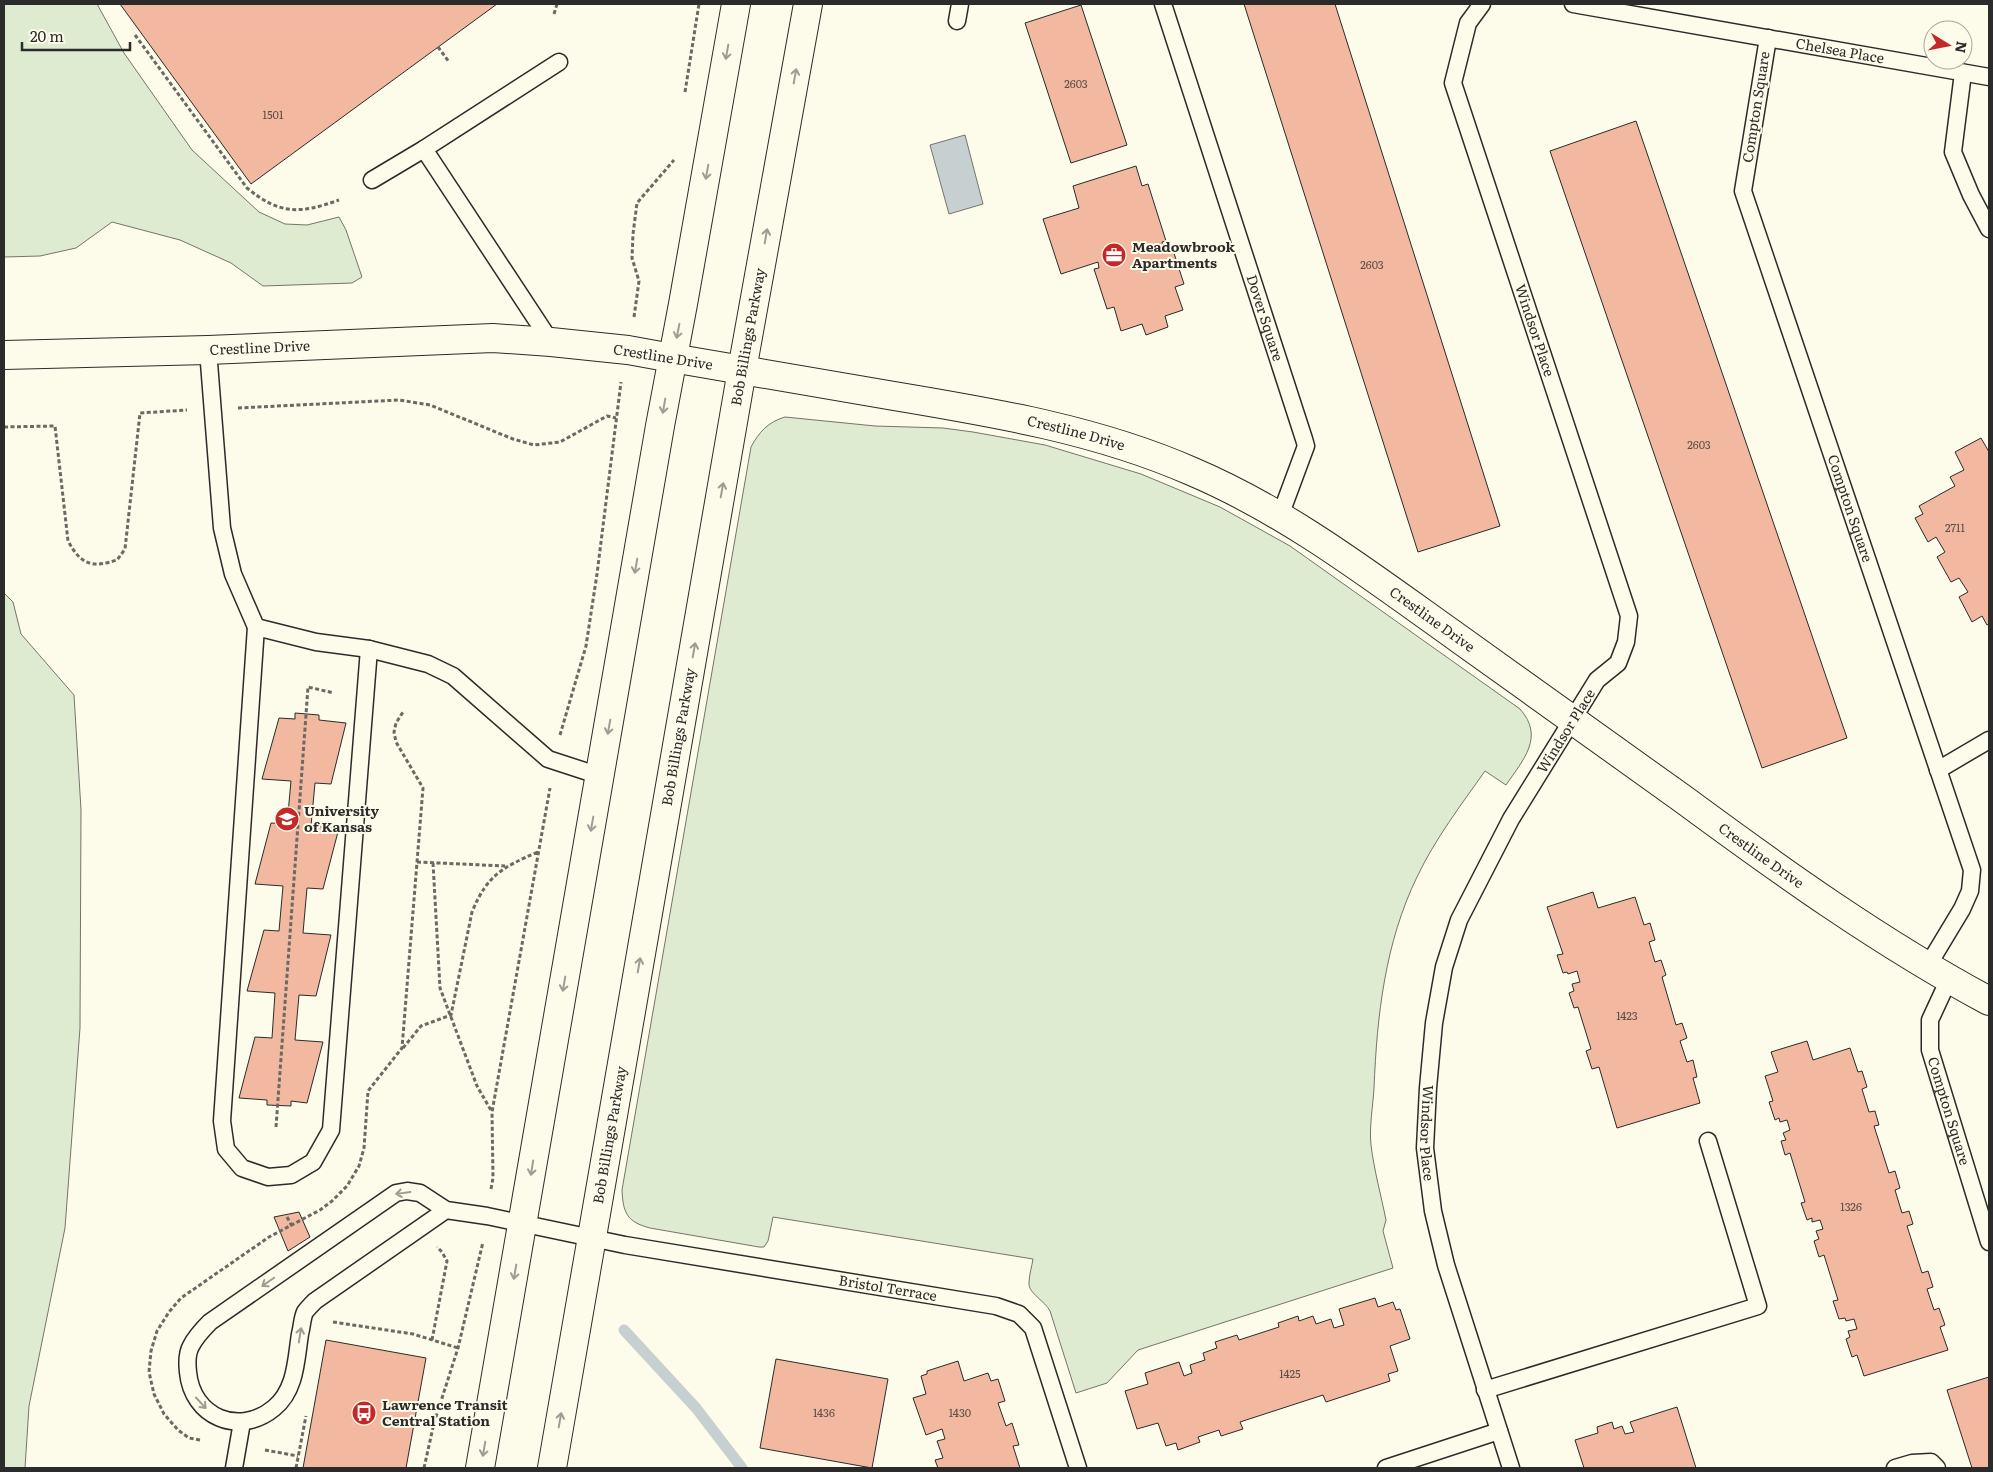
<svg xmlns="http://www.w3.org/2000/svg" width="1993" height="1472" viewBox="0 0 1993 1472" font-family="Literata,serif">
<rect width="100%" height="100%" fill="#fdfbea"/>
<path fill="#deebd1" stroke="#74746e" d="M4,4h93l27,49 68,97 67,62 26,12 22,1 32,-8 7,13 16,47 -10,6 -89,3 -32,-23 -51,-23 -68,-18 -36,26 -36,8 -36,1z
M785,417l90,9 68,2 30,4 72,13 96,29 79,33 70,39 230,163c25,28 3,51 -14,76l-21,-14c-24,34 -50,68 -68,106 -32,66 -40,138 -43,211 -1,18 -5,39 -3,57 3,25 10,50 15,75l-3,11 10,37 -255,82 -31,33 -31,10 -26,-82c-5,-10 -22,-18 -21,-28 0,-8 3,-17 4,-24l-260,-42 -5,24 -4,6h-5l-109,-19c-23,-6 -27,-15 -28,-38l129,-743c8,-15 17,-25 34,-30z
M4,593l9,9 8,32 53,61 7,115 -1,218 -15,200 -36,178 -4,62h-21z"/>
<path fill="#c7d0d0" stroke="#74746e" d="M965,135l18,69 -34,10 -19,-69z"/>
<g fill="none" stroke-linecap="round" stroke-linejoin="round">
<path stroke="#c7d0d0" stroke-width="11" d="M624,1330l72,78 46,60"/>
</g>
<path fill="#f2b8a0" stroke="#2b2b2b" d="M120,4h377l-246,180z
M1244,4h91l165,522 -82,26z
M1081,5l46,140 -56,18 -46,-140z
M1636,121l211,617 -85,30 -212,-617z
M1136,166l6,20 6,-2 18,57 -4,1 1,5 8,-3 13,40 -9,3 8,23 -18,6 3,11 -22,8 -4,-11 -21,7 -7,-24 -7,2 -13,-40 5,-1 -1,-6 -37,12 -18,-55 36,-11 -6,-22z
M1981,438l8,14v172l-2,1 -5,-9 -10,6 -13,-25 9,-5 -9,-14 -8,4 -14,-25 8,-5 -9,-15 -8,5 -13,-24 8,-4 -4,-8 36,-20 -5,-9 14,-7 -9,-18z
M295,713l24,2v5l27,3 -15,61 -16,-1 -4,43 28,2 -16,61 -16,-1 -4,45 28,2 -15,61 -17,-1 -4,45 28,2 -16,61 -16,-2v5l-24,-1v-5l-28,-2 16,-61 17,1 3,-45 -28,-2 17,-61 15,1 4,-45 -28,-2 16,-61 16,1 4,-43 -29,-2 17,-61 16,1z
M1593,892l5,16 37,-11 9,28 6,-2 5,17 -6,2 6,20 6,-2 5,15 -4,2 14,48 6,-2 5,15 -7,3 7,21 6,-2 4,17 -4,1 7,25 -83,25 -18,-61 -7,2 -6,-18 5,-2 -13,-42 -4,1 -5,-15 5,-2 -2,-7 8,-2 -3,-11 -9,3 -1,-2 -4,1 -6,-18 6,-1 -16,-47z
M1807,1041l6,19 37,-12 8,24 4,-1 5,16 -5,2 7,23 6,-1 4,14 -5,1 15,47 6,-2 5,17 -5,2 7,23 7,-2 4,13 -6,2 15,47 6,-2 5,16 -6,2 7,21 5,-2 6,17 -5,2 8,23 -84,26 -7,-21 -5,2 -6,-18 4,-2 -2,-6 9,-2 -3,-10 -8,2 -1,-3 -6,1 -6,-18 5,-1 -14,-45 -5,2 -5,-16 5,-2 -3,-8 7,-2 -3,-9 -8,2v-4l-5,2 -6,-17 4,-1 -15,-49 -5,2 -4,-14 5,-1 -3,-7 7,-3 -3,-10 -7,2 -1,-4 -4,2 -6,-18 4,-1 -8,-25 13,-4 -7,-20z
M299,1212l11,25 -22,14 -14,-34z
M1375,1298l3,9 15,-5 3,8 4,-1 10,30 -20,7 8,25 -10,3 2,7 -64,21 -3,-7 -83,27 3,7 -22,7 -2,-6 -21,7 2,5 -22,8 -2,-7 -10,3 -8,-23 -21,6 -12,-38 23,-7 -3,-11 34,-11 5,14 8,-3 -2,-8 15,-5 -2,-7 14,-5 -2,-6 22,-7 2,5 40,-13 -1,-4 20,-7 1,5 14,-5 3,8 15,-5 3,9 10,-3 -5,-16z
M326,1340l100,18 -20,110h-103z
M776,1359l112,20 -16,89 -112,-20z
M958,1361l6,20 24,-8 3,8 7,-2 7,22 -7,2 8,23 6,-3 7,22 -6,1 7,22h-82l-3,-8 8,-2 -6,-17 8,-2 -3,-10 -16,6 -13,-37 13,-4 -5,-18 6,-2v-3z
M1989,1377v91h-17l-25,-78z
M1677,1407l19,61h-112l-9,-28 23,-7 -1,-6 15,-5 2,7 8,-3 3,8 9,-2 -4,-10z"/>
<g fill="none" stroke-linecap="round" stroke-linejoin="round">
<defs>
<g id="service">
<path id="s1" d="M1163,4l141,435 2,7 -3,8 -23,62"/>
<path id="s2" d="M1482,4l-14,19 -15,60 176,533 -3,26 -8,21 -21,17 -86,139 -52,101 -15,47 -10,56 -6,65 -3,60 8,63 13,54 65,203"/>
<path id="s3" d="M1573,4l416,73"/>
<path d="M957,21l3,-17"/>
<path id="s4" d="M1768,38l-25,153 229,679 -2,21 -8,18 -35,58"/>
<path d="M1963,73l-10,79 18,43 18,34"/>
<path d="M424,149l127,193"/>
<path d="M372,180l52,-31 135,-87"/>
<path d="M208,350l14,178 11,46 23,53 60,15 53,7 59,15 25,12 95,83 52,17"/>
<path d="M256,627l-34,494 4,28 16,19 26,9 23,-2 22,-13 18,-32 38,-481"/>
<path d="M1938,770l51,-30"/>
<path id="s5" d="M1949,979l-19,41v30l59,192"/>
<path id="s6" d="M446,1210l-131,91c-3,3 -7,7 -10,11 -3,6 -3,15 -5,22 -4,26 -4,56 -26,74 -35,29 -82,9 -86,-36 -1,-9 -1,-19 3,-26 5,-10 12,-17 19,-24l186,-129 11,-2 13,2 26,17 41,6 138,29 371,61 23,8 14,14 45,140"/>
<path d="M1485,1390l273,-84 -50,-165"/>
<path d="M234,1468l8,-46"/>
<path d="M1386,1468l113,-37"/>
<path d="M1895,1468l17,-5 19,-1 6,6"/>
</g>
<g id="minor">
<path id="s7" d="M4,355l204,-5 285,-12 58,4 77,8 44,8"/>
</g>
<g id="tertiary">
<path id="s8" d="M672,358c74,12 148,25 222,38 102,17 203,34 297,75 97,41 181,106 267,167 75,53 150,107 225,161 99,73 198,144 306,202"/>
</g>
<g id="secondary">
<path d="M480,1468l180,-1042 23,-122 53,-300"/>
<path id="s9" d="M552,1468l190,-1098 66,-366"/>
</g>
</defs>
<use href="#service" stroke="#2b2b2b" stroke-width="19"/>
<use href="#minor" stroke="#2b2b2b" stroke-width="30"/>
<use href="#tertiary" stroke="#2b2b2b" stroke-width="30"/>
<use href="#secondary" stroke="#2b2b2b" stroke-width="30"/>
<path stroke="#6a6964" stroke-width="3" stroke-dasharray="4 2.5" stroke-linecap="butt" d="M554,14l3,-10
M135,35l112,153c33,27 53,26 92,12
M438,47l11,15
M685,92l14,-88
M634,317l5,-36 -7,-23 1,-24 4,-31 37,-43
M238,408l161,-8 31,5 83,34 21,6 26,-3 47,-26 9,2
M4,427l51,-1 13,115c13,24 24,27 49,19l8,-11 15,-136 47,-3
M560,735l26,-89 11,-72 24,-192
M417,862l88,4
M433,863l7,125 37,98 15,26
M403,1048l18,-22 30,-11 21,-103c15,-37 31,-45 66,-60
M276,1127l32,-440 26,6
M491,1189l2,-11 -1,-66 58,-324
M287,1217l5,9
M333,1322l80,12 45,14
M432,1340l15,-79 -5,-9 -5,-5
M200,1440l-11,-2 -11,-8 -14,-16 -10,-20 -5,-22 2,-21 6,-20 12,-19 12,-14 88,-61 51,-27 12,-9 15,-15 12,-20 5,-18 4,-57 34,-43 21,-260 -27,-46 -2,-10 2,-9 7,-11
M265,1450l33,6
M296,1468l10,-52
M424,1468l10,-45 24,-75 25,-106"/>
<use href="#service" stroke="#fdfbea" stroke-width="16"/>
<use href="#minor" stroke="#fdfbea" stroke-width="28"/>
<use href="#tertiary" stroke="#fdfbea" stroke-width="28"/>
<use href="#secondary" stroke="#fdfbea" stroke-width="28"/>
</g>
<defs><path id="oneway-shaft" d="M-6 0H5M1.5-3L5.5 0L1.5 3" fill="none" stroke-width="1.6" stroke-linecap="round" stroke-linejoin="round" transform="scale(1.25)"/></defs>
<g stroke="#9e9d94">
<use href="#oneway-shaft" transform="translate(727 52) rotate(100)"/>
<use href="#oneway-shaft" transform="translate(795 76) rotate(-80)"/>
<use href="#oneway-shaft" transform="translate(707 172) rotate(100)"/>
<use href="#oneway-shaft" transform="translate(766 236) rotate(-80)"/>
<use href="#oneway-shaft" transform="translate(678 331) rotate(101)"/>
<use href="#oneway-shaft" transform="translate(664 406) rotate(100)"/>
<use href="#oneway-shaft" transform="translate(722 490) rotate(-80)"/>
<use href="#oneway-shaft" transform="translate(636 566) rotate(100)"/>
<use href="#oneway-shaft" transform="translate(694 650) rotate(-80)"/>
<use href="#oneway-shaft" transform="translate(609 727) rotate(100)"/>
<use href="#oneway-shaft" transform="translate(592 824) rotate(100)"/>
<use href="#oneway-shaft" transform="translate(639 965) rotate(-80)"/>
<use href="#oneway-shaft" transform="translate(564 984) rotate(100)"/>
<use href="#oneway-shaft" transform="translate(532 1168) rotate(99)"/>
<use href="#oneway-shaft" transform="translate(403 1193) rotate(172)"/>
<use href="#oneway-shaft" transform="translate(515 1272) rotate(100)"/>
<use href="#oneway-shaft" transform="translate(268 1282) rotate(145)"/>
<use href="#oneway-shaft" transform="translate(300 1335) rotate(-81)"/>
<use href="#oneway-shaft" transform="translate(201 1403) rotate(47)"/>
<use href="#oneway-shaft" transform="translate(560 1420) rotate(-80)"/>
<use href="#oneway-shaft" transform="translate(484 1449) rotate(100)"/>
</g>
<defs>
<symbol id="office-disc" viewBox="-11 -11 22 22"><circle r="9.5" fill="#c62828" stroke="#fdfbea"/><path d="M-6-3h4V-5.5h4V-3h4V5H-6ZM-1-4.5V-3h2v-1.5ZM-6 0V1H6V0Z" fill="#fff"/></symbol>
<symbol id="university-disc" viewBox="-11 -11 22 22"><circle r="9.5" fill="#c62828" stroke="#fdfbea"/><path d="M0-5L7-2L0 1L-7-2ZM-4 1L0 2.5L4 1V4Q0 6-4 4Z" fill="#fff"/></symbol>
<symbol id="bus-disc" viewBox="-11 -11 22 22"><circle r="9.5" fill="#c62828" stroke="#fdfbea"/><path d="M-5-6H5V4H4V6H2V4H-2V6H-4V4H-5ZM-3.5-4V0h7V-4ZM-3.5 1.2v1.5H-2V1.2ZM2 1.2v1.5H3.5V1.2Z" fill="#fff"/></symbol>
</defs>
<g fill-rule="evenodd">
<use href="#office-disc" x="1100" y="241" width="28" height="28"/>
<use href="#university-disc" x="273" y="805" width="28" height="28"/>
<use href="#bus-disc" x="350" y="1399" width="28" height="28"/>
</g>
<g text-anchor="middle" stroke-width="4" stroke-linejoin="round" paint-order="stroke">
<g font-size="11" fill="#5d4e48">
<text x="1076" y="88">2603</text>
<text x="273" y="119">1501</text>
<text x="1372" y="269">2603</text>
<text x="1699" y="449">2603</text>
<text x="1955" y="532">2711</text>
<text x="1627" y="1020">1423</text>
<text x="1851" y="1211">1326</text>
<text x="1290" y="1378">1425</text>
<text x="824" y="1417">1436</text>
<text x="960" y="1417">1430</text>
</g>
<g font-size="14" fill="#2b2b2b" stroke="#fdfbea">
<text dy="5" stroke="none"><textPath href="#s3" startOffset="271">Chelsea Place</textPath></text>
<text transform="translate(1756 107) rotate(-81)" y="5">Compton Square</text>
<text dy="5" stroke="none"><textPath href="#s1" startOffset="330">Dover Square</textPath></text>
<text dy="5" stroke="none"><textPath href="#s2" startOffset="346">Windsor Place</textPath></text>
<text dy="5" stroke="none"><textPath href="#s9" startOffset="1148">Bob Billings Parkway</textPath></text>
<text dy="5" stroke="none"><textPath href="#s7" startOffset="256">Crestline Drive</textPath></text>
<text transform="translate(663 357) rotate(9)" y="5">Crestline Drive</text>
<text dy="5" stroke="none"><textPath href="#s8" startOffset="411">Crestline Drive</textPath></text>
<text dy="5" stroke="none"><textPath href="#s4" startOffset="490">Compton Square</textPath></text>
<text dy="5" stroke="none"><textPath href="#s8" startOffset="816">Crestline Drive</textPath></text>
<text transform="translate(1566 731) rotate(-58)" y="5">Windsor Place</text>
<text dy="5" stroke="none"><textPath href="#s9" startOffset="742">Bob Billings Parkway</textPath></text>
<text dy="5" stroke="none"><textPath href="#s8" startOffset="1221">Crestline Drive</textPath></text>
<text dy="5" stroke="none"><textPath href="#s5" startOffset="139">Compton Square</textPath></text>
<text dy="5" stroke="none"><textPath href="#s2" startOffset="1216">Windsor Place</textPath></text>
<text dy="5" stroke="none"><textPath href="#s9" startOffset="338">Bob Billings Parkway</textPath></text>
<text dy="5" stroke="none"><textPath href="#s6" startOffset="1182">Bristol Terrace</textPath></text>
</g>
<g font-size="14" font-weight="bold" fill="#2b2b2b" stroke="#fdfbea" text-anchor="start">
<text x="1132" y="252">Meadowbrook<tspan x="1132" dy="16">Apartments</tspan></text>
<text x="304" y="816">University<tspan x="304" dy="16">of Kansas</tspan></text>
<text x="382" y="1410">Lawrence Transit<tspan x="382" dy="16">Central Station</tspan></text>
</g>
</g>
<rect width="1993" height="1472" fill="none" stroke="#2b2b2b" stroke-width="10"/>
<g transform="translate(1948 45) rotate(100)"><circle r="24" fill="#fdfbea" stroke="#a9a89e"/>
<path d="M0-4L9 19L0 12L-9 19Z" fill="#c62828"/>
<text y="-8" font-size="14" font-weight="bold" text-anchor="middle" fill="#2b2b2b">N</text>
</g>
<path d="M22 42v8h108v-8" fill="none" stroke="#2b2b2b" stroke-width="2.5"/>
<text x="30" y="42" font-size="15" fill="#2b2b2b" stroke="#fdfbea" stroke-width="4" paint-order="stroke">20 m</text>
</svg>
